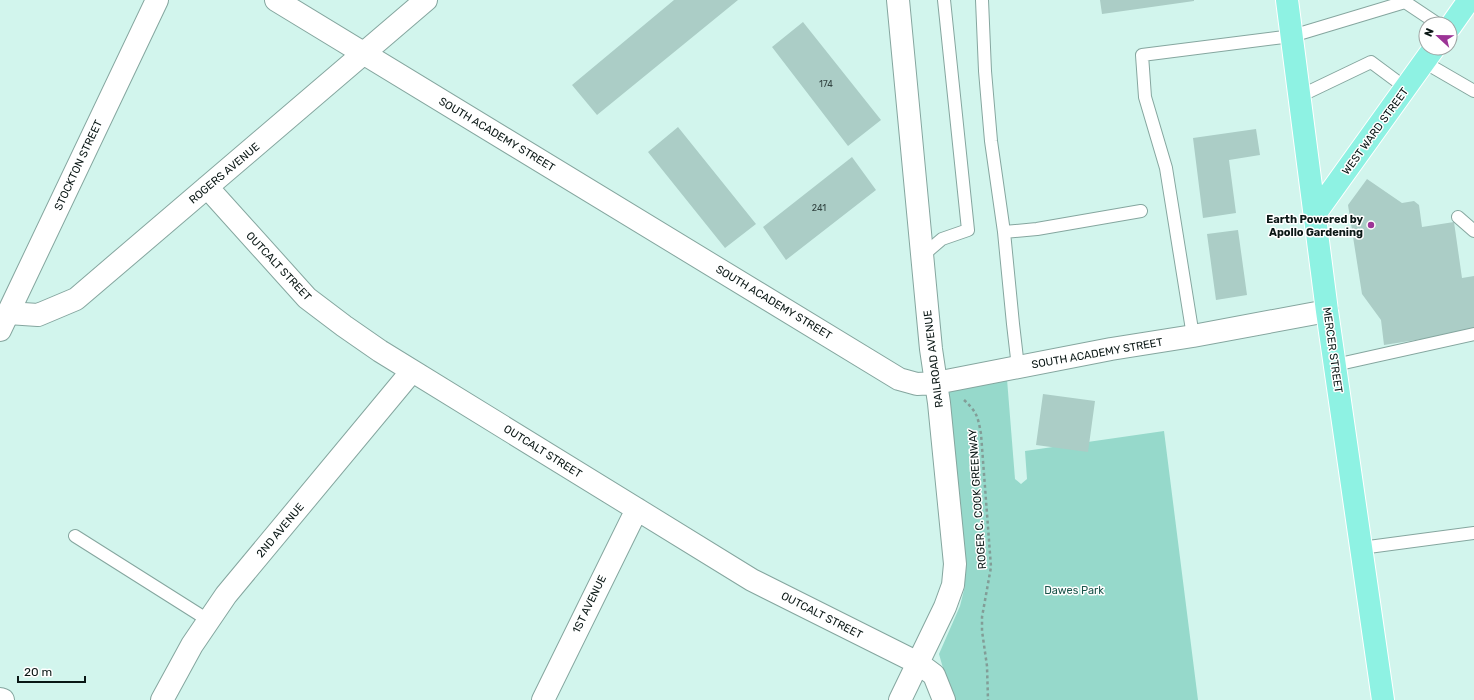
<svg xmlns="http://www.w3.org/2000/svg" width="1474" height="700" viewBox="0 0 1474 700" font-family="Rubik,sans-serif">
<rect width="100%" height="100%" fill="#d2f5ed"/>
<path fill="#96d9cb" d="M1007,379l8,100 6,5 6,-5 -2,-28 139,-20 34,269h-246l-13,-46 21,-48 5,-20v-21l-17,-175z"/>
<path fill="#abcdc6" d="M674,0h64l-141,115 -25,-30z
M1100,0h94v1l-92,13z
M803,22l78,98 -33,26 -76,-99z
M678,127l78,97 -31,24 -77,-96z
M1256,129l4,26 -31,5 7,53 -33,5 -10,-80z
M852,157l24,33 -90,70 -23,-33z
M1367,179l35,24 12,-2 5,4 3,22 32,-5 8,56 12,-2v55l-90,14 -3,-25 -19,-26 -14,-89z
M1238,230l9,65 -31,5 -9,-66z
M1043,394l52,7 -7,51 -52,-7z"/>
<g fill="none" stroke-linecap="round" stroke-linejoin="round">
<defs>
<path id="lane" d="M982,0l3,71 6,70 13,91 9,92 5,43
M1424,62l50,29
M1300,96l71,-34 35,26
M1458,217l16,14
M1004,232l33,-3 104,-18
M922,256l20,-17 26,-9 -24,-230
M1193,336l-27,-168 -21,-71 -3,-42 150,-19 113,-34 33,22
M1335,365l139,-31
M75,536l133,84
M1361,548l113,-15"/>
<path id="street" d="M276,0l623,379 18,5 19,-1 175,-34 82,-13 134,-25
M898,0l33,349 8,54 16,161 -2,21 -8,22 -45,93
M207,187l100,111 37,28 36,25 372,229 166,83 16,12 10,25
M8,313l30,2 38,-16 350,-299
M0,699l3,1
M162,700l30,-55 34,-50 186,-224
M543,700l94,-191"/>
<path id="secondary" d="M0,330l157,-330"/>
<path id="primary" d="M1287,0l40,311 56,389
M1450,27l19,-27
M1315,214l119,-166"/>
</defs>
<use href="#lane" stroke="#85a69f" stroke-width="14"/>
<use href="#street" stroke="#85a69f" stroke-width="24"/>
<use href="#secondary" stroke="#85a69f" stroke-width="24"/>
<use href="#primary" stroke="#fff" stroke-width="24"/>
<path stroke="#829d97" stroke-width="2.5" stroke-dasharray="3 3" stroke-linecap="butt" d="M964,400c13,12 14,17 17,34l10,133 -9,50v14l5,35 1,34"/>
<use href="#lane" stroke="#fff" stroke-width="12"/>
<use href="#street" stroke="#fff" stroke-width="22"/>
<use href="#secondary" stroke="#fff" stroke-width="22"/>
<use href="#primary" stroke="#8ef2e3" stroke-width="22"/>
</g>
<circle fill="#9c3496" stroke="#fff" stroke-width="1.5" cx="1371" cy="225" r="4"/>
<g text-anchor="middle" stroke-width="3" stroke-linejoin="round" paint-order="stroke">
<g font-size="9" fill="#324441">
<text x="826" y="87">174</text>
<text x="819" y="211">241</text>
</g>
<g font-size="11" fill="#0a1715" stroke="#fff">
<text transform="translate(1375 131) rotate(-54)" y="4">WEST WARD STREET</text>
<text transform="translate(497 134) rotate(31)" y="4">SOUTH ACADEMY STREET</text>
<text transform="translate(78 165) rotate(-65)" y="4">STOCKTON STREET</text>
<text transform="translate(224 173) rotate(-40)" y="4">ROGERS AVENUE</text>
<text transform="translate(279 266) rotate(47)" y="4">OUTCALT STREET</text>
<text transform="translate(774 302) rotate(31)" y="4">SOUTH ACADEMY STREET</text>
<text transform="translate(1333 350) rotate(82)" y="4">MERCER STREET</text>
<text transform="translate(1097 353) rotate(-10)" y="4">SOUTH ACADEMY STREET</text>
<text transform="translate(933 359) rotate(-97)" y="4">RAILROAD AVENUE</text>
<text transform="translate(543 451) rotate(32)" y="4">OUTCALT STREET</text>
<text transform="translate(977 499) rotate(-94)" y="4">ROGER C. COOK GREENWAY</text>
<text transform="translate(280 530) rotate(-50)" y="4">2ND AVENUE</text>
<text transform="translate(589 604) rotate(-64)" y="4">1ST AVENUE</text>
<text transform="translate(822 615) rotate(27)" y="4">OUTCALT STREET</text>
</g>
<g font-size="11" font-weight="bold" fill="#0a1715" stroke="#fff" text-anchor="end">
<text x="1363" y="223">Earth Powered by<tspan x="1363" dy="13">Apollo Gardening</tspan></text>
</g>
<g font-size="11" fill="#19544a" stroke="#fff">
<text x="1074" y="594">Dawes Park</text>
</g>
</g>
<g transform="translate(1438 36) rotate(292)"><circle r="19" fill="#ffffff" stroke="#9da2a1"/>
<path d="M0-3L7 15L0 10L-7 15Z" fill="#9c3496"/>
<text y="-6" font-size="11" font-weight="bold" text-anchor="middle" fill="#0a1715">N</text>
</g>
<path d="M18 676v6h67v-6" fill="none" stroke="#0a1715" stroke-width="2"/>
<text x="24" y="676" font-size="12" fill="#0a1715" stroke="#ffffff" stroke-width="3" paint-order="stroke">20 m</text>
</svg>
